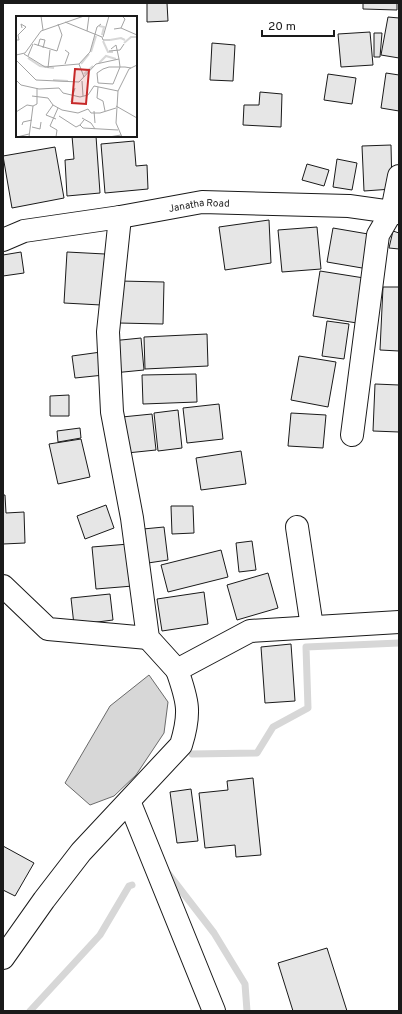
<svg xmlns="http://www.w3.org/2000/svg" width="402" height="1014" viewBox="0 0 402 1014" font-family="Overpass,sans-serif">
<rect width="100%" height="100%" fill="#fff"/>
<path fill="#d7d7d7" stroke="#6a6a6a" d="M149,675l19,27 -4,31 -28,42 -22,21 -24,9 -25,-22 45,-77z"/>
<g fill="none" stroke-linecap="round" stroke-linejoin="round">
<path stroke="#d7d7d7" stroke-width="7" d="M192,754l65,-1 16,-26 35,-19 -2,-61 93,-4
M167,872l47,61 31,51 2,27
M30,1011l70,-76 29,-49 3,-1"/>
</g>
<path fill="#e6e6e6" stroke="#1a1a1a" d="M147,3h20l1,18 -21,1z
M363,3h34v7l-34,-1z
M388,17l11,1v40l-18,-3z
M370,32l3,33 -32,2 -3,-33z
M374,33h8l-2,24h-6z
M212,43l23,2 -2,36 -23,-1z
M386,73l13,2v36l-18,-3z
M328,74l28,4 -4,26 -28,-4z
M260,92l22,2 -1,33 -38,-2 1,-20h15z
M72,136h24l4,57 -33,3 -2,-36 9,-1z
M134,141l2,25 11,-1 1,24 -43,4 -4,-49z
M391,145l1,44 -28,2 -2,-45z
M55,147l9,51 -52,10 -9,-52z
M337,159l20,4 -5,27 -19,-3z
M307,164l22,6 -5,16 -22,-6z
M269,220l2,43 -46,7 -6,-43z
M317,227l4,42 -39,3 -4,-42z
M333,228l41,7 -6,34 -41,-7z
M393,231l6,2v16l-10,-1z
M21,252l3,21 -21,3v-21z
M67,252l38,2 -4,51 -37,-2z
M320,271l44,7 -7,45 -44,-7z
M120,281l44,1 -1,42 -44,-1z
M383,287h16v64l-19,-1z
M327,321l22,3 -5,35 -22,-3z
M207,334l1,32 -63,3 -1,-32z
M141,338l3,32 -31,3 -2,-32z
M101,352l3,23 -29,3 -3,-22z
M299,356l37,6 -8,45 -37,-7z
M196,374l1,28 -54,2 -1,-29z
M375,384l24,1v47l-26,-1z
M69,395v21h-19v-20z
M219,404l4,35 -36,4 -4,-35z
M178,410l4,38 -24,3 -4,-38z
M291,413l35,2 -3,33 -35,-2z
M152,414l4,36 -29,3 -5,-36z
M80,428l1,10 -23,4 -1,-11z
M81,439l9,38 -32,7 -9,-40z
M241,451l5,33 -45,6 -5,-32z
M3,495h2l1,18 18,-1 1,31 -22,1z
M106,505l8,23 -29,11 -8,-23z
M171,506h22l1,27 -22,1z
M164,527l4,33 -20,3 -5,-34z
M252,541l4,29 -17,2 -3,-29z
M129,544l4,42 -37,3 -4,-42z
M221,550l7,27 -60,15 -7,-27z
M268,573l10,35 -41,12 -10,-35z
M204,592l4,32 -46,7 -5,-32z
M110,594l3,26 -39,5 -3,-27z
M291,644l4,57 -30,2 -4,-56z
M253,778l8,77 -25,2 -1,-12 -30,3 -6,-55 29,-3 -1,-9z
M191,789l7,52 -21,2 -7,-51z
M3,846l31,17 -19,33 -12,-6z
M327,948l20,63h-54l-15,-48z"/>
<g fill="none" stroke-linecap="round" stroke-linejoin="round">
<defs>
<g id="minor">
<path d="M120,217l-12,115 4,80 20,106 16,120 29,32"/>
<path id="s1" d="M3,240l21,-9 96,-14 82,-15 147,4 50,7"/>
<path d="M352,435l26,-200 14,-24 7,-35"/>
<path d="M297,527l15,100"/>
<path d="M3,586l45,43 100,9"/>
<path d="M129,801l85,210"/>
<path d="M3,958l41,-58 37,-48 100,-107c10,-32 7,-44 -4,-75l73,-39 149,-9"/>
</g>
</defs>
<use href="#minor" stroke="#1a1a1a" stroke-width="24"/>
<use href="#minor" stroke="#fff" stroke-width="22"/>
</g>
<g text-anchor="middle" stroke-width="3" stroke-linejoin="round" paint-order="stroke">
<g font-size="10" fill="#1a1a1a" stroke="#fff">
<text dy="4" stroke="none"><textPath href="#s1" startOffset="200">Janatha Road</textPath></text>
</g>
</g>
<g transform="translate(16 16)">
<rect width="121" height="121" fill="#fff"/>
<path fill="none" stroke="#d7d7d7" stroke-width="2" d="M83,10l5,1 -2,8M94,24l11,-2 4,2M87,25l5,11h5M108,27l7,-6h6M75,36l5,-16M12,42l12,8 14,2M83,47l7,-7 10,3M65,48l8,-10M68,58l9,-8M37,64l15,1"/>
<path fill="none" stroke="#a3a3a3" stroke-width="1" d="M25,0l2,14M49,6l22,9 2,-15M105,12l4,-9 -3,-3M98,13l7,-1 16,7M71,15l15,6 1,3h7M87,21l6,-21M0,24h3l-1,-5 8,-8 -5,-3 1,4M18,28l23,7 5,-16 -4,-11M22,30l2,-7 5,1 -2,8M93,35l11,-1 4,-6M8,38l21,13 34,-3 11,-12 7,-25 4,-3M0,39l9,-2 16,-22 43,-15M12,40l5,-12M103,43l1,8 -7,17 -15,-1 -1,-10 6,-4 6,-2h16l6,1M0,44l20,20 43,2 17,-18 23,-5 -3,-14 -5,4M49,48l4,-11 -4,-3M63,48l5,13M32,52l2,-18M0,64l5,5 18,4 20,-1 4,5 17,4 8,-2 6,-9 24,5M66,65l1,15M82,71l-1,11 6,3 2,10M16,80l16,2 5,7 -7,10 10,4M55,86l4,-14M37,89l9,5 16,3 10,-4 3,4h9l16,-5M17,90l4,-2v-16M100,90l21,12M78,95l1,12M0,96l11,-7 6,1 -4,31M43,100l17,11 4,-2M66,102l9,5 4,6M68,104l-4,5 3,3 35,2M6,109l1,-3 9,-2M16,111l8,2 1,-7M1,121l12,-3M40,121l1,-7 -7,-4 8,-18M93,121l12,-2M106,121l-6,-14 2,-32 11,-22 8,-4"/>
<path fill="#c62828" fill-opacity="0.15" stroke="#c62828" stroke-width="2" d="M59,53l14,1 -3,34 -14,-1z"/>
<rect width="121" height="121" fill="none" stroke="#1a1a1a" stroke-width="2"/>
</g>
<rect width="402" height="1014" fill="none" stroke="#1a1a1a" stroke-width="8"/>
<path d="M262 30v6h72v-6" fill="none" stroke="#1a1a1a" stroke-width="2"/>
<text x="268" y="30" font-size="12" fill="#1a1a1a" stroke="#ffffff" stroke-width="3" paint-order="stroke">20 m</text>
</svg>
